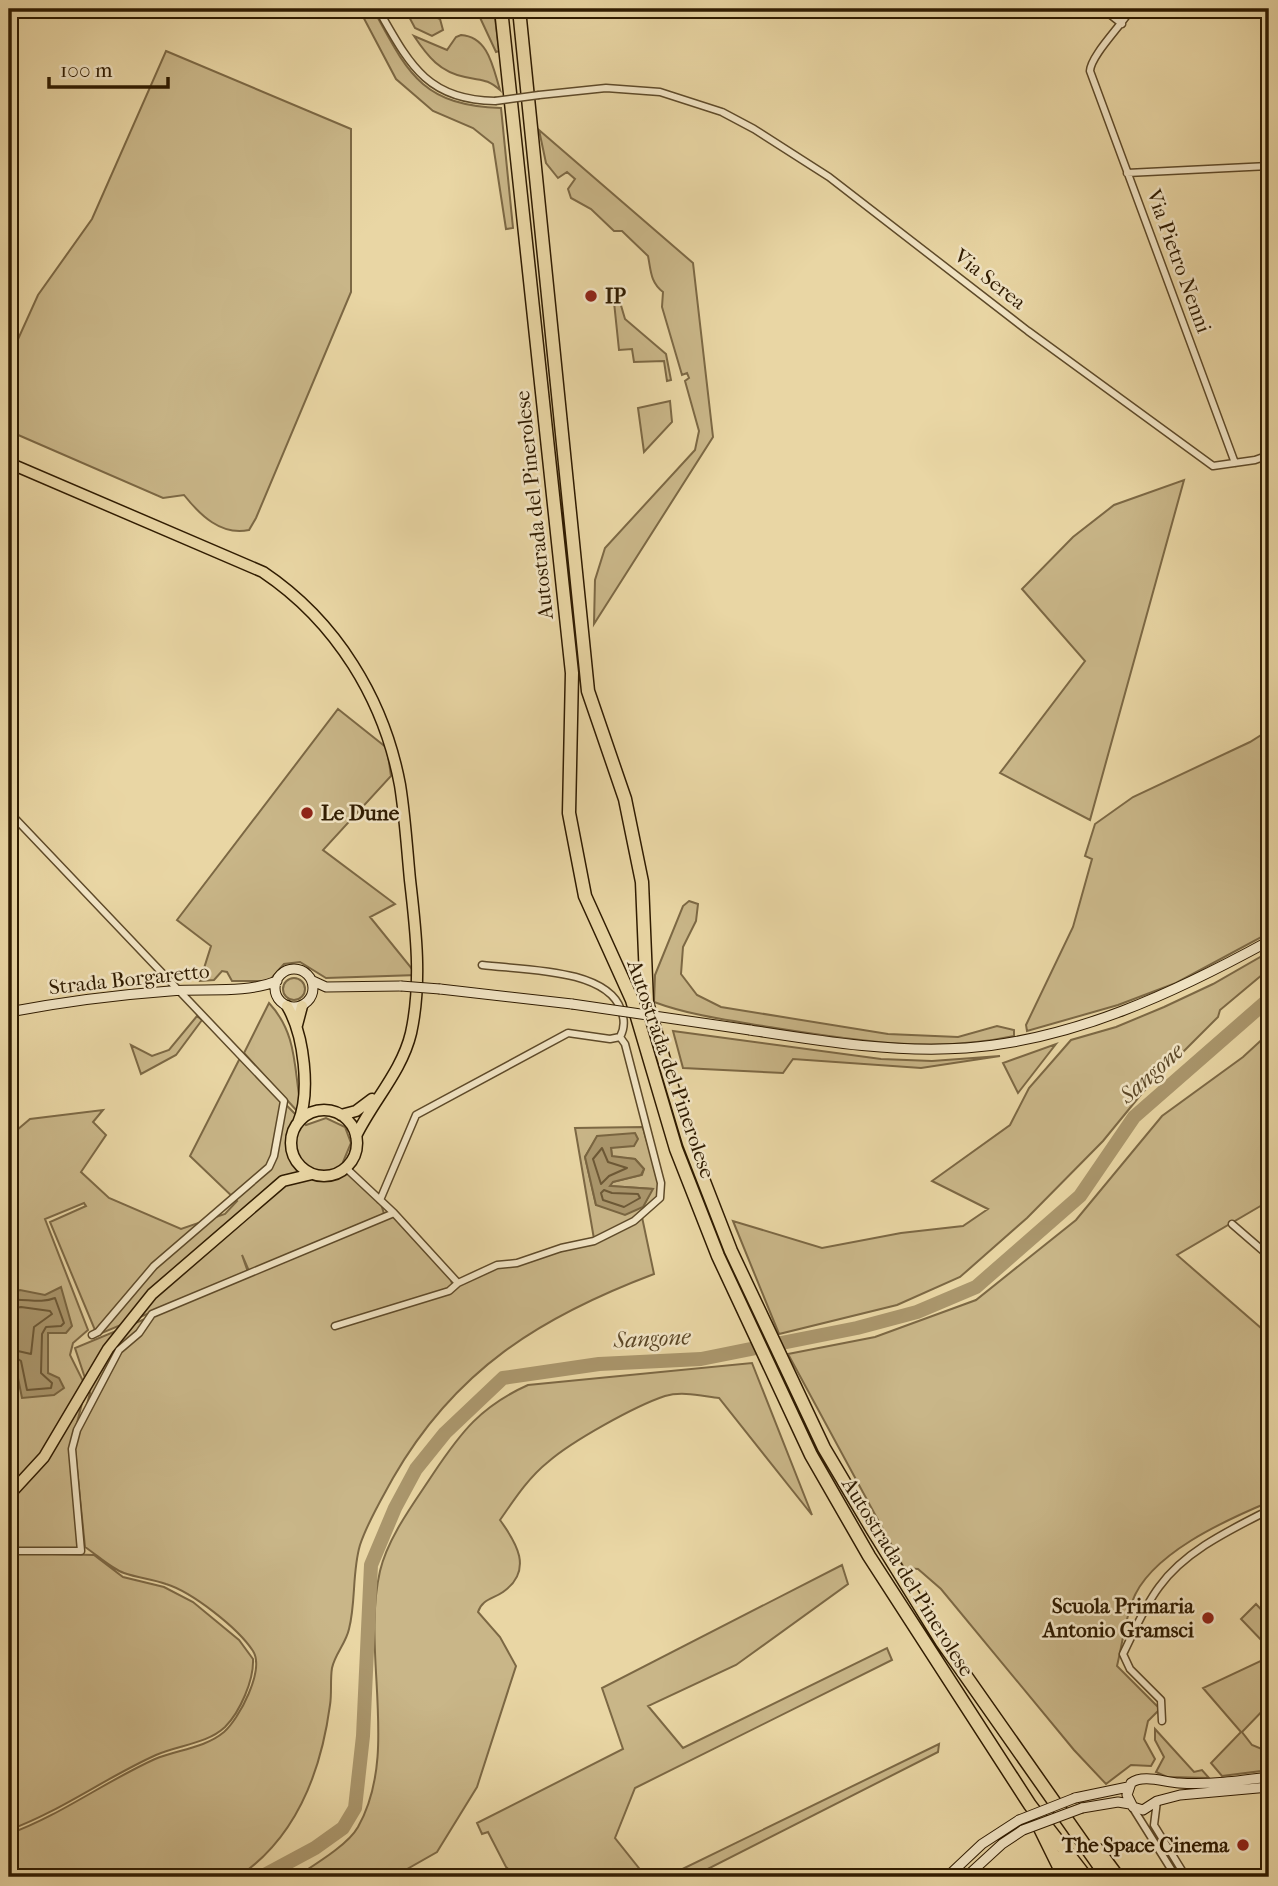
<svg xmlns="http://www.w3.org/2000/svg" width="1278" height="1886" viewBox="0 0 1278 1886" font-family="'IM FELL French Canon',serif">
<rect width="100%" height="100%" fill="#e9d6a4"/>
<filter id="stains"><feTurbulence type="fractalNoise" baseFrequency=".00286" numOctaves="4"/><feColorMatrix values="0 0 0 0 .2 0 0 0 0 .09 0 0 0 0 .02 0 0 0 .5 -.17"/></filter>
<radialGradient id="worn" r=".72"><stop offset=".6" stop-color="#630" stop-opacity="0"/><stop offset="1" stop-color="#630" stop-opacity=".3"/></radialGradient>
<path fill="#c9b688" stroke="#7c6844" stroke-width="2" fill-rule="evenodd" d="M359,9h14c35,64 48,96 128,99l12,120 -7,1 -13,-85 -20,-16 -40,-17 -37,-32z
M409,9h8l23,10 3,11 -11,6 -17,-8 -8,-15z
M476,9h18l5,42 -3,1z
M461,35c28,2 32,33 39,55 -14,-12 -18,-9 -35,-13 -25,-5 -37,-20 -51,-41l33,14 9,-13z
M166,51l185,78v163l-95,226 -7,12c-28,6 -49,-15 -65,-35l-21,3 -154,-67v-72l29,-64 54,-76z
M539,130l154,133 20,174 -119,187 1,-44 10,-32 90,-98 4,-19 -14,-50 4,-3 -2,-5 -5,2 -20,-68 1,-15c-13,-10 -12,-22 -15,-36l-26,-25h-8l-23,-22 -20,-11 -3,-9 7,-10 -8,-7 -9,6 -12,-15z
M614,302h6l5,17 41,35 5,26 -4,1 -3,-20 -30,1 -2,-13 -13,1z
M670,401l2,21 -28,30 -6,-44z
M1184,480l-94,340 -90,-47 85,-112 -63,-72 51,-52 41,-32z
M338,709l49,39 4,28 -68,74 72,54 -25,13 47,58 -91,3 -26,-16 -16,2 -15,17h-37l-5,-9 -5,-1 -8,9 -14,1 11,-35 -34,-26z
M1269,730v203l-93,50 -58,22 -91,26 -1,-6 47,-98 19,-68 -7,-3 10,-32 38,-27 117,-55z
M689,901l9,3 -2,17 -13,26 -2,27 16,21 24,12 167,27 70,3 39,-11 17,4v6c-81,18 -164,4 -245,-9 -39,-7 -77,-11 -115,-25l1,-27 28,-69z
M1269,952v17l-49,41 -2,7 -75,75 -40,49 -76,77 -67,59 -63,28 -118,29 -46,-113 89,27 79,-15 62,-7 25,-17 -56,-28 78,-56 19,-37 42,-48 45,-13 48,-20 49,-23z
M283 989a11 11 0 1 1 22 0a11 11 0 1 1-22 0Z
M269,1003c27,29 25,61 31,99l-2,10 -54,-59z
M197,1016l5,4 -26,35 -35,19 -10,-29 21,11 17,-6z
M673,1031l208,28 51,2 68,-5 -79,12 -128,-9 -10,14 -100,-5z
M1269,1033v168l-92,54 92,80v167c-43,18 -120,52 -137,100 -7,20 -10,43 -15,64l43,43 -12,12 -4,18 11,20 -4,7 -20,-1 -25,19 -32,-34 -133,-161 -23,-20 -14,-1 -116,-214 87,-17 101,-37 100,-80 86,-104 81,-59z
M1056,1044l-38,49 -15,-30z
M240,1058l66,67 20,-7 19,9 6,16 -8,19 37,38 4,14 -135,57 -7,-16 6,17 -151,63 -47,-113 36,-16 -2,-3 -39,16 43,111 -15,13 -3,12 16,32 -13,52 6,110 -70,-1v-418h8l13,-11 73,-9 -10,12 13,13 -25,37 28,26 72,31 44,-15 12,-13 -47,-45z
M643,1127c3,15 17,51 16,64 -3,21 -48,40 -65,48l-19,-111zM597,1137l14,11 1,9 23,2 9,10 -2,6 -30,7 -2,4 42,3 -9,18 -47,-2 -11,-48z
M393,1216l57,62 3,8 36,-17 106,-26 47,-26 12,57c-114,43 -199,96 -261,204 -12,22 -25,43 -33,67 -8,27 -4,57 -11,84 -3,14 -14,25 -17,39 -2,12 0,25 -2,37 -9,67 -34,133 -92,172h-229v-43c52,-19 95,-52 146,-75 22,-9 50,-11 69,-27 15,-13 41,-62 29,-81 -15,-23 -61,-59 -87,-67 -14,-5 -28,-6 -42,-11 -12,-4 -27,-18 -39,-26l-10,-98 15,-56 -15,-45z
M752,1363l60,152 -93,-117c-17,-2 -37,-7 -54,-2 -30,10 -93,45 -117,66 -20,16 -34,38 -48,58 16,22 34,50 3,72 -10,7 -21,7 -25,20l22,25 16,29 -39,121 -40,65 -44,25h-97c18,-12 52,-32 62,-50 42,-74 3,-174 22,-256 8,-34 34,-68 53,-97 28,-42 48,-68 95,-89z
M9,1553l85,2 29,22 41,10 29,15 46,38 14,19c1,21 -13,53 -28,68 -18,17 -47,18 -69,28 -51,23 -95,56 -147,75z
M842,1565l6,19 -112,81 -88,41 35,42 204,-100 5,12 -257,128 -20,50 31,39h-129l-11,-10 -18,-35 -6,2 -5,-11 146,-74 -21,-61z
M1256,1604l13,14v24l-3,3 -25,-26z
M1269,1657v47l-27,28 10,13 17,7v18l-47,6 -11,-13 30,-31 -38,-44z
M1155,1729l39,43 8,-2 7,8 -42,-1 -11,-5 8,-15 -9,-17z
M939,1744l-1,8 -246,125h-26z"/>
<path fill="#aa966c" stroke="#796541" stroke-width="2" d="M635,1133l3,6 -4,7 -23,2 1,8 23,3 9,10 -3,6 -28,7 -3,4 43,3 -10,18 -18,8 -29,-10 -11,-48 12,-21z
M61,1287l11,39 -6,7h-18v40l11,5 5,10 -10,7 -32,3 -7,-35 -6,3v-72l11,-4 25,5z"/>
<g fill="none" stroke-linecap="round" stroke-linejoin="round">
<path stroke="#6c5836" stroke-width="2" d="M602,1148l6,14 19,6 -18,8 -8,8 -8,-25z
M604,1190l8,3 26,1 2,4 -16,9 -21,-7 -2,-7z
M9,1300c16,-2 31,4 46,-2l9,25 -3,3 -15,1 -4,7 -1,39 11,10 -1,5 -24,2 -6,-29 -6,-4 -6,1
M9,1309l12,-2 29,4 2,3 -18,13 -3,27 -22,-5"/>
<path stroke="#aa966c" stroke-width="14" d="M261,1877l54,-29 28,-20 12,-20 8,-72 8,-171 24,-57 21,-39 29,-36 58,-55 96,-14 102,-5 156,-31 60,-16 59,-25 104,-91 54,-79 135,-118"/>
<defs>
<path id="street" d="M378,9c31,54 48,91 117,92
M1103,9l19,15
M1131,9c-9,16 -40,46 -41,62l145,392
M539,95l67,-7 54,4 62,20 32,17 75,48 199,154 185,135 42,-6 14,-5
M1127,173l142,-7
M9,812l275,289 -10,55 -5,11 -115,99 -56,66 -6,3
M380,1200l36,-85 152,-82 42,6 10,-2c5,-9 5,-17 1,-27 -14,-42 -100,-40 -139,-45
M1232,1224l37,32
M458,1283l39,-18 20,-2 44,-15 33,-7 40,-20 26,-23 1,-15 -36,-139 -5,-7
M335,1326l114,-35 9,-8 -64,-70 -48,-45
M9,1551h72l-9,-102 5,-19 42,-80 20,-17 13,-19 242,-101
M1162,1721l-1,-21 -31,-31 -7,-15c11,-22 21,-47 36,-67 26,-36 71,-57 110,-77
M1157,1801l-3,24 32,52
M1131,1805l45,72"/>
<path id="secondary" d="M275 988a19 19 0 1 1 38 0a19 19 0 1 1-38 0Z
M313,981l13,6 75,-1
M440,989l132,15
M9,1012c53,-10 106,-17 161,-21 34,-3 75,3 107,-10
M750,1030c71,11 143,23 216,18 108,-8 210,-56 303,-107
M1269,1777c-30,4 -60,8 -90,6 -15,-1 -36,-9 -48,0l-4,12 6,12 10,3 14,-9 23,-6 89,-8
M1075,1798l53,-11
M1082,1808l36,-6 12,2
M947,1877l35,-33 37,-24
M966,1877l36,-33 21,-14"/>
<path id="primary" d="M9,463l254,109c73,49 121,127 137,213 5,31 7,64 10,95 6,51 12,103 1,153 -9,38 -38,68 -55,103
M287,1006c17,28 24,87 11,117
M297,1025l5,-19
M291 1143a33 33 0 1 1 66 0a33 33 0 1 1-66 0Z
M341,1115l15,-4 16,-12
M9,1495l35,-38 64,-108 44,-55 131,-113 29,-7"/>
<path id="highway" d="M501,9l71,664 -3,140 16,83 47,104 44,149 42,107 93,199 58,101 161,249 56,72
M519,9l69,682 37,108 17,83 5,121 42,140 42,108 93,197 48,81 70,113 165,235
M1034,1816l30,61
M1098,1850l20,27
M1062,1856l13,21"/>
</defs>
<use href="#street" stroke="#5e4a29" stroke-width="9"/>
<use href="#secondary" stroke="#2f1b00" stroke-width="11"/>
<use href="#primary" stroke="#2f1b00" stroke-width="13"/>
<use href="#highway" stroke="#2f1b00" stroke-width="15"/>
<use href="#street" stroke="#f1e4c4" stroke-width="6"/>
<use href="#secondary" stroke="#f1e4c4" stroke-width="9"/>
<use href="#primary" stroke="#e9d6a4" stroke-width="10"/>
<use href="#highway" stroke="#e9d6a4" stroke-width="12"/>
<defs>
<path id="street-bridge" d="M495,101l44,-6"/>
<path id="secondary-bridge" d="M401,986l39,3
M572,1004l178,26
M1019,1820l56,-22
M1023,1830l59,-22"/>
</defs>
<use href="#street-bridge" stroke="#5e4a29" stroke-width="9" stroke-linecap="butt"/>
<use href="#secondary-bridge" stroke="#2f1b00" stroke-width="11" stroke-linecap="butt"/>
<use href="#street-bridge" stroke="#f1e4c4" stroke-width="6"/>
<use href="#secondary-bridge" stroke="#f1e4c4" stroke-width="9"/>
</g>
<g fill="#8f2418" stroke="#f1e4c4" stroke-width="2.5">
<circle cx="591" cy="296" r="7"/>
<circle cx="307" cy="813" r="7"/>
<circle cx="1208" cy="1618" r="7"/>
<circle cx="1243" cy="1845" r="7"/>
</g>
<g text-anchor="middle" stroke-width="5" stroke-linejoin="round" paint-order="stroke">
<g font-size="21" fill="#2f1b00" stroke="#f1e4c4">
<text transform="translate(1179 261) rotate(70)" y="7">Via Pietro Nenni</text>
<text transform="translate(990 279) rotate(38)" y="7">Via Serea</text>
<text transform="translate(534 505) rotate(-96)" y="7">Autostrada del Pinerolese</text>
<text transform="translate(129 979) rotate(-6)" y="7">Strada Borgaretto</text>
<text transform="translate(671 1069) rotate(71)" y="7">Autostrada del Pinerolese</text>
<text transform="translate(908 1577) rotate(58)" y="7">Autostrada del Pinerolese</text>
</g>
<g font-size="21" font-weight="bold" fill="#2f1b00" stroke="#f1e4c4" text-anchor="start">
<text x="605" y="303">IP</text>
<text x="321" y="820">Le Dune</text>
<text x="1194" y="1613" text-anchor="end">Scuola Primaria<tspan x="1194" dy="24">Antonio Gramsci</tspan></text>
<text x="1229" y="1852" text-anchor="end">The Space Cinema</text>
</g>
<g font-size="23" font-style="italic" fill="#5a4626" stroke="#f1e4c4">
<text transform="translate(1151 1073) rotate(-42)" y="8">Sangone</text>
<text transform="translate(652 1338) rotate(-3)" y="8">Sangone</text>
</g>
</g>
<rect width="1278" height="1886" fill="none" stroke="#e9d6a4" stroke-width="35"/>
<rect x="10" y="10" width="1257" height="1865" fill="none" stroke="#2f1b00" stroke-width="3.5"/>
<rect x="18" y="18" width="1243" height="1851" fill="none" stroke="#2f1b00" stroke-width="2"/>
<path d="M49 77v10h119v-10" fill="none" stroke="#2f1b00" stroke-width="3.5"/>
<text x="60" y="77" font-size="21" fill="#2f1b00" stroke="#f1e4c4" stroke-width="5" paint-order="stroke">100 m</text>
<rect width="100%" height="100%" filter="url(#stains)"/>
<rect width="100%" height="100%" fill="url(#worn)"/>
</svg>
